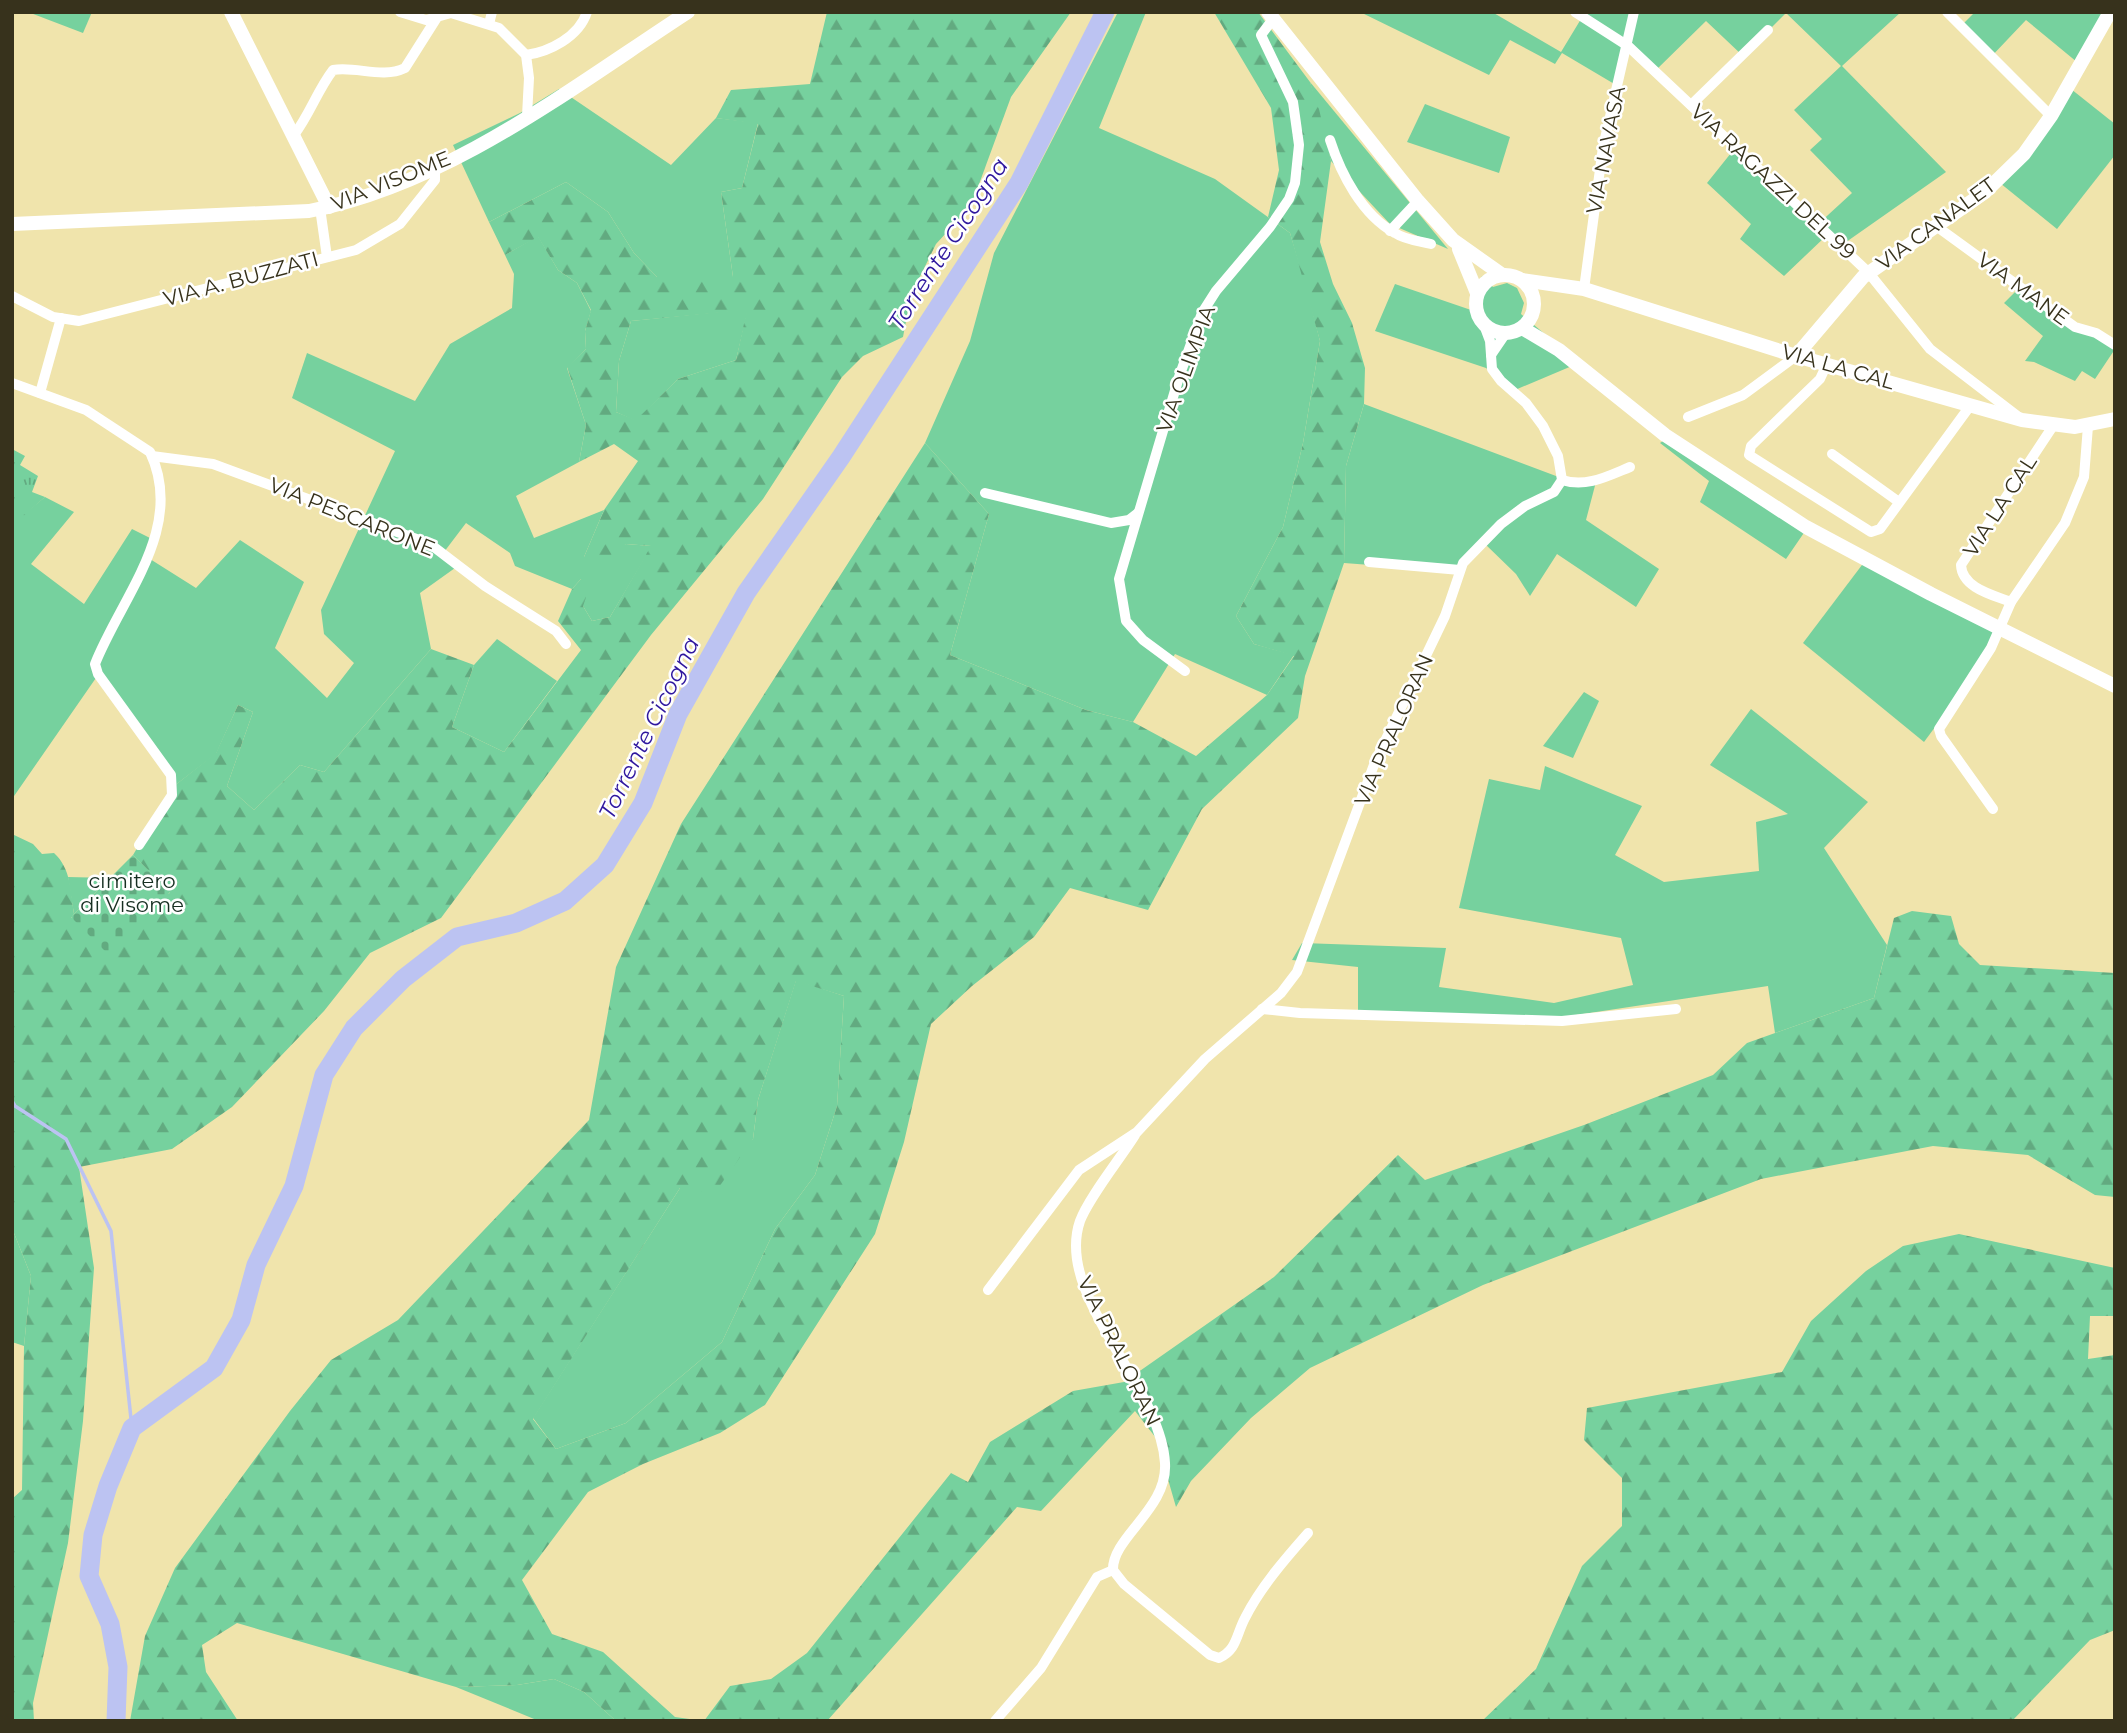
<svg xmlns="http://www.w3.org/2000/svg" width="2127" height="1733" font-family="Montserrat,sans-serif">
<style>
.grass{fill:#76d19e}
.forest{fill:url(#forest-firs);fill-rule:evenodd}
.cemetery{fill:url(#cemetery-stones)}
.park{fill:url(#park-tufts)}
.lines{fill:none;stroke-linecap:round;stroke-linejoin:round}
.stream{stroke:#bcc3f2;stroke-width:3.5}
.river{stroke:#bcc3f2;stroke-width:19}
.street{stroke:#fff;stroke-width:10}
.secondary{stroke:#fff;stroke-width:14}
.labels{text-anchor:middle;stroke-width:5;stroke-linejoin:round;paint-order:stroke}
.street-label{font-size:21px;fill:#37321c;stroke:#fff}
.park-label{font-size:21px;fill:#172f22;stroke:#fff}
.water-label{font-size:23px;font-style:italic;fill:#2f179e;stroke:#fff}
</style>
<defs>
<pattern id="forest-firs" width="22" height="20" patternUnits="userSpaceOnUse" patternTransform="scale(1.75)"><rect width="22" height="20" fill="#76d19e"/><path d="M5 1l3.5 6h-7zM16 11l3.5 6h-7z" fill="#62aa80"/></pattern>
<pattern id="cemetery-stones" width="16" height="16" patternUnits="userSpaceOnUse" patternTransform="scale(1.75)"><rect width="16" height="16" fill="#76d19e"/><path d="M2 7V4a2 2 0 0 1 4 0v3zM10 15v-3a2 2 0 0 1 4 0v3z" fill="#62aa80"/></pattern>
<pattern id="park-tufts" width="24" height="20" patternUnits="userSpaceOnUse" patternTransform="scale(1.75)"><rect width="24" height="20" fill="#76d19e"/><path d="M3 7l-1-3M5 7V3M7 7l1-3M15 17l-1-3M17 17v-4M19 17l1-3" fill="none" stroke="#62aa80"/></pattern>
</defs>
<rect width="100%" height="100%" fill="#f0e4ac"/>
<g class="grass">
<path d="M28,12H92L83,33Z"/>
<path d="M1118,12H1146L1099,128L1215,179L1290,233L1306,286L1320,341L1303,443L1283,527L1236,616L1254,644L1294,655L1267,695L1175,654L1133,722L1086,710L950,655L989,514L925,443L970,341L994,253Z"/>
<path d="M1360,12H1492L1561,52L1581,19L1572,12H1901L1842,66L1946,172L1839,247L1826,236L1784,276L1740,239L1751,224L1707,183L1735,148L1816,226L1852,193L1810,150L1822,139L1794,110L1841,66L1786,13L1743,56L1706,21L1654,72L1626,47L1616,85L1562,53L1555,64L1510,40L1489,75Z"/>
<path d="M1975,12H2115L2083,67L2026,20L1989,59L1959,28Z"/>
<path d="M1310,82L1448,249L1390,224L1331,161Z"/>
<path d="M559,89L671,165L716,118L758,123L742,188L721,192L733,277H657L634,253L608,212L566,182L489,222L453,145L520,113Z"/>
<path d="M2071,89L2115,124V155L2057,229L2000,183Z"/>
<path d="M1425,104L1510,137L1499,173L1407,142Z"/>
<path d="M538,236L558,270L577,283L591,311L585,331L586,349L567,368L586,425L579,462L516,496L534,538L604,510L584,557L626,544L652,546L610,617L592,621L583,606L581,579L572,589L515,566L510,553L466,523L441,556L455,568L420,593L431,649L324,772L300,765L254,810L227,786L253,712L238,705L216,754L174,786L98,675L12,799V524L45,497L74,512L31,564L84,604L132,529L158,542L150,559L196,588L240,540L304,582L275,648L327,698L354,663L324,634L321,610L395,451L292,398L307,353L415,401L450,344L512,308L514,274L505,255Z"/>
<path d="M1482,276L1493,287L1507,283L1517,288L1524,303L1521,314L1579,363L1515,390L1486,368L1375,331L1395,284L1471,310Z"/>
<path d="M2019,288L2115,349L2095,379L2082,371L2075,381L2034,362L2025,361L2043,336L2004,303Z"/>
<path d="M748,309L736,360L678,379L636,421L616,412L619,361L631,321Z"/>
<path d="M1364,404L1564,479L1597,478L1586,520L1659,569L1636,607L1557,554L1530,596L1516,574L1484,543L1468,559L1463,572L1344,563L1346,466Z"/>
<path d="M1666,439L1810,524L1786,559L1700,502L1709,481L1660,443Z"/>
<path d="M1868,557L2002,627L1992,650L1924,742L1803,643Z"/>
<path d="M497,639L557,681L504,752L452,727L474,665Z"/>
<path d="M1584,692L1599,701L1573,758L1543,746Z"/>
<path d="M1751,709L1868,802L1824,848L1887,945L1874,998L1775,1033L1768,986L1563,1017L1358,1011V967L1292,960L1302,943L1446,948L1439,987L1554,1003L1633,985L1621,938L1459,908L1489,779L1540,790L1545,766L1642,806L1615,855L1664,882L1759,871L1756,822L1788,814L1710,765Z"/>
<path d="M68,877L110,878L74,914Z"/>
<path d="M796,980L844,996L837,1106L815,1175L775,1229L722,1342L626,1423L556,1449L533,1418L680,1188L753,1139L758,1100Z"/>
<path d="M12,1228L31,1276L24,1346L12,1342Z"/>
<path d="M554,1679L584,1692L616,1721H539L456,1687L517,1685Z"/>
</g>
<g class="forest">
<path d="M827,12H1071L1011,97L971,206L936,244L911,295L903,337L863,356L842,377L763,499L651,635L441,918L370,953L324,1011L232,1107L172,1149L79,1167L94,1268L83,1421L68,1543L33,1703L34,1721H12V1499L22,1490L24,1346L31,1276L12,1228V834L33,844L42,854L54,853C71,868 71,893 74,914L71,918L170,893L133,855L174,786L216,753L238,705L253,712L227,786L254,810L300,765L324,772L431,649L474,665L452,727L504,752L581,650L558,621L572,589L581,579L590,586L583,606L592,621L610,617L651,546L626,544L599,564L584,557L604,510L638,461L614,444L579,462L586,425L567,367L586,349L585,331L591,310L577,283L558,270L538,237L505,255L489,222L566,182L608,212L634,253L657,277H733L721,192L742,188L758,124L716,118L731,90L810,84ZM747,310L736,360L678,379L636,420L616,412L619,361L631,321Z"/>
<path d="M1214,12H1258L1310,82L1319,109L1331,161L1320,242L1333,284L1352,323L1365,368L1364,404L1346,466L1344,563L1305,676L1298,718L1202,809L1148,910L1070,888L1034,937L972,986L931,1024L904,1142L875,1234L765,1405L720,1433L643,1464L588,1492L522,1580L552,1634L603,1652L675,1717L704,1721L730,1686L771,1679L807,1653L951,1473L968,1482L990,1442L1073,1391L1124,1382L1274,1277L1398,1155L1425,1180L1584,1125L1713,1075L1747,1043L1874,998L1894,918L1912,911L1951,916L1959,944L1980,965L2115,973V1197L2095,1195L2028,1155L1933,1146L1761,1179L1483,1285L1310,1368L1251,1418L1191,1481L1176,1507L1156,1438L1135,1411L1041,1511L1017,1507L827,1721H616L584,1692L554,1679L517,1685L456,1687L237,1623L202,1645L206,1672L238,1721H130L145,1636L175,1568L290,1411L331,1360L398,1320L589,1120L616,967L681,824L925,443L989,514L950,655L1086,710L1133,722L1196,756L1267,695L1294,656L1254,644L1236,616L1283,527L1303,443L1320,341L1290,233L1268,217L1279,170L1271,108ZM796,981L844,996L837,1106L815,1175L775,1229L722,1342L626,1423L556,1449L533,1419L680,1188L714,1194L753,1139L758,1100Z"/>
<path d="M1959,1234L2115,1268V1316H2090L2088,1359L2115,1355V1630L2090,1640L2012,1721H1482L1536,1669L1582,1566L1622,1526V1478L1584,1440L1587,1408L1782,1372L1811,1321L1866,1271L1903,1246Z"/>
</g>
<path class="cemetery" d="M133,855L170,892L108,954L71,917Z"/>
<path class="park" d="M12,449L25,456L20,465L38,476L32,492L45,497L13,525Z"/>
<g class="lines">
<path class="stream" d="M12,1101L15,1106L66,1139L111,1231L132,1428"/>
<path class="river" d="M116,1721L118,1667L110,1624L89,1576L93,1535L108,1486L132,1428L214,1368L241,1320L256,1265L294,1186L324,1075L354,1028L403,979L457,937L516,923L565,901L605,865L643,803L678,714L746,593L841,457L1019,183L1105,12"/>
<g class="street">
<path d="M400,12L426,20L451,13L499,28L526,55L529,78L527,116"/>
<path d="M1575,12L1628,46L1868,272L1930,349L2020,418"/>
<path d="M1947,12L2051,116"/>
<path d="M489,24L492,12"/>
<path d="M526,55C549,52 579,37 587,12"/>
<path d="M1691,105L1768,30"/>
<path d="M294,135C310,114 317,91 333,70C357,66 382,79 405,68L436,19"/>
<path d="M1330,140C1341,174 1362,215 1395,233C1405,240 1419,241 1431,244"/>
<path d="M320,208L327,257"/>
<path d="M1936,226L2075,327L2096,333L2115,345"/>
<path d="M1390,231L1418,201"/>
<path d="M1584,289L1603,147L1634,12"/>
<path d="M12,296L53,317L79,321L356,250L400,224L435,180V167"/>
<path d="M1491,355L1506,333"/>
<path d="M1827,364L1820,379L1751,446L1749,455L1871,532L1880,529L1970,406"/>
<path d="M12,383L86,410L150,452C186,528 122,596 95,664L98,674L171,775L172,795L139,845"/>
<path d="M40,393L61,318"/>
<path d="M1688,417L1743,395L1796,356"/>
<path d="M1832,454L1899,502"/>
<path d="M152,456L213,464L430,544L485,586L556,631L566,644"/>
<path d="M1562,480C1586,488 1608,476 1630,467"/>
<path d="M985,493L1111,523L1129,520L1138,513"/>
<path d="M1369,562L1460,570"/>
<path d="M2011,602C1993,595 1962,588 1961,565L2053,426"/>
<path d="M1185,671L1143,640L1126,621L1119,579L1179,377L1202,313L1216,291L1270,227L1289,199L1295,183L1299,145L1293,102L1261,35L1273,19"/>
<path d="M1993,809L1941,736L1939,729L1991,648L2011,602L2065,523L2084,477L2088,426"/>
<path d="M1262,1009L1300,1013L1562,1021L1676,1009"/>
<path d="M1135,1135C1120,1159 1089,1197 1080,1221C1054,1296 1161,1386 1165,1463C1168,1509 1112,1537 1113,1570L1124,1584L1210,1655L1219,1658C1237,1650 1236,1635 1245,1618C1260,1588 1285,1559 1308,1533"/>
<path d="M988,1290L1079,1170L1137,1132L1205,1059L1281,993L1297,972L1375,762L1445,616L1463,563L1501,524L1525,506L1554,492L1562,480L1558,456L1543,426L1526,403L1501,381L1492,369L1490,341L1484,325"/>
<path d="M995,1721L1041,1668L1097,1577L1113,1570"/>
</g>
<g class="secondary">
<path d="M231,12L329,207"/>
<path d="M1268,12L1418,201L1453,240L1501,274"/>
<path d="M12,224L309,211C449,184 571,88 688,12"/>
<path d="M1459,249L1477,293"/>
<circle cx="1505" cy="304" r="29"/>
<path d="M1522,280L1584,289L1796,356L2022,420L2075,427L2115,419"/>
<path d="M1522,328L1559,350L1665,435L1806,527L1931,594L2115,686"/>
<path d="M1796,356L1863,277L1985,192L2024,154L2051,116L2110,12"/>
</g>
</g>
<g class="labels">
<g class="street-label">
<text transform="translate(1606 150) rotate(-79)" y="7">VIA NAVASA</text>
<text transform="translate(391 181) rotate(-22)" y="7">VIA VISOME</text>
<text transform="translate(1773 182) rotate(43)" y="7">VIA RAGAZZI DEL 99</text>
<text transform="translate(1936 224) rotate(-36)" y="7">VIA CANALET</text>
<text transform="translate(241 279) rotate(-15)" y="7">VIA A. BUZZATI</text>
<text transform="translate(2023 289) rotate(36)" y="7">VIA MANE</text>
<text transform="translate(1838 367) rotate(16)" y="7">VIA LA CAL</text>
<text transform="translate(1186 369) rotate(-70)" y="7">VIA OLIMPIA</text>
<text transform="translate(2000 506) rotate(-57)" y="7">VIA LA CAL</text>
<text transform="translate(352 517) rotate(22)" y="7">VIA PESCARONE</text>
<text transform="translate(1394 730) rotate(-66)" y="7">VIA PRALORAN</text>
<text transform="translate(1119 1351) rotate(64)" y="7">VIA PRALORAN</text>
</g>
<g class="park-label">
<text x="132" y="888">cimitero<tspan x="132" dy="24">di Visome</tspan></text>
</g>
<g class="water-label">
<text transform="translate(948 244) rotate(-57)" y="8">Torrente Cicogna</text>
<text transform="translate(649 728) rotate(-64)" y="8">Torrente Cicogna</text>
</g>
</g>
<rect width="2127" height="1733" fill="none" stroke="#37321c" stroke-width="28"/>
</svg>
